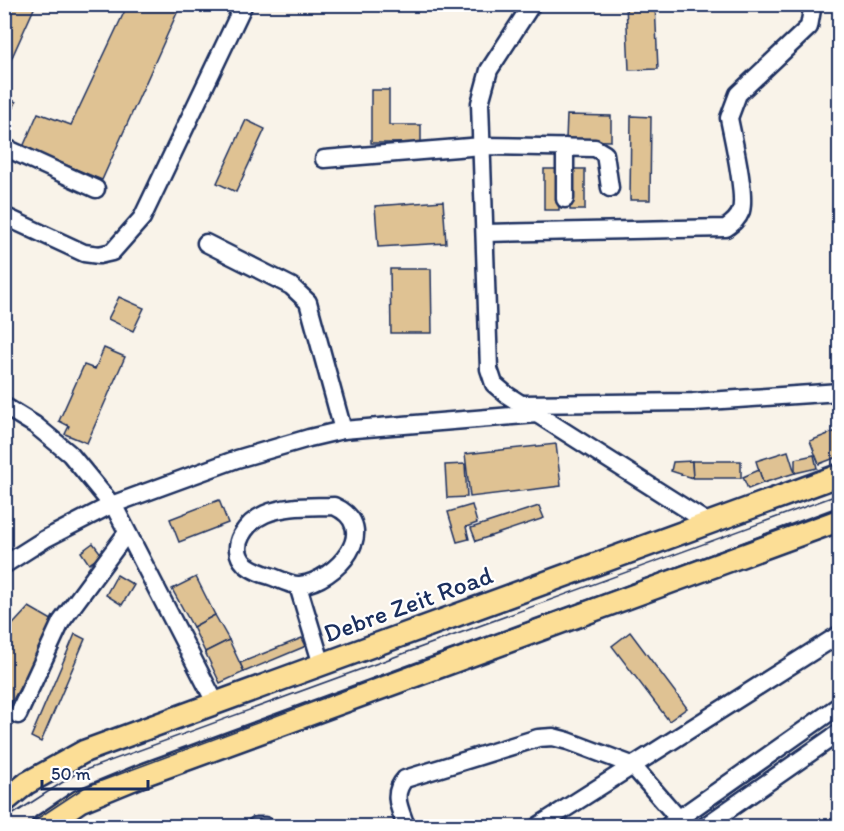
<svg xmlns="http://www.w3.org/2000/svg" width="844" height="831" font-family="Itim,sans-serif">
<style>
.building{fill:#dfc293;stroke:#1b2f5e;stroke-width:1.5}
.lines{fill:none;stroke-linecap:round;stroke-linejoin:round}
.minor-casing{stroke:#1b2f5e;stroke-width:21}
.major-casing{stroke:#1b2f5e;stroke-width:26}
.minor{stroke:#fff;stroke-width:16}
.major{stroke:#fcde96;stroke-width:21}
.tram{stroke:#1b2f5e;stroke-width:1.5}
.labels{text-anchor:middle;stroke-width:4.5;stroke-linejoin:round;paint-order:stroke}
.street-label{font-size:26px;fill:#1b2f5e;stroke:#fff}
</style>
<rect width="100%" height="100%" fill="#f9f3e9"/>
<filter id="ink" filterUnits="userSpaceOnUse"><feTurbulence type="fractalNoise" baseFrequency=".0167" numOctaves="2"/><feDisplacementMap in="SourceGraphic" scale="12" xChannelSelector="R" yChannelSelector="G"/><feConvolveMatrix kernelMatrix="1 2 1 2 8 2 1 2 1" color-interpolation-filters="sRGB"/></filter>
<g filter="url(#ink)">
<g class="building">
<path d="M4,4H36L4,75Z"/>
<path d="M128,4H181L102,180L23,147L38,113L71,125Z"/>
<path d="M626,4H655L658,69L629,70Z"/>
<path d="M371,90H389V125H421V143H371Z"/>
<path d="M4,95L16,102L4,130Z"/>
<path d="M567,115L611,116V141L566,140Z"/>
<path d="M631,116L651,117L650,200H630Z"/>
<path d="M246,120L265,129L236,192L217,183Z"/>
<rect x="544" y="169" width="15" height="41"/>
<rect x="570" y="169" width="15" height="41"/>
<path d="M443,201L446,243L378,247L375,206Z"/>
<path d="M390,269H431L432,333H391Z"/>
<path d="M119,297L144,308L133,331L108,319Z"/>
<path d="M104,348L125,357L87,443L65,434L69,426L59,421L84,365L95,369Z"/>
<path d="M836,431L840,435V456L819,464L810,441Z"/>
<path d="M556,444L561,486L470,497L465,454Z"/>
<path d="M788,451L795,473L763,483L756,461Z"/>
<path d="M814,455L817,468L795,473V459Z"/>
<path d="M692,461L693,478L671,471L673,462Z"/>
<path d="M692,461H741V478H693Z"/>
<path d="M465,464L467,497L447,498L445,465Z"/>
<path d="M759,470L763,483L748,489L743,477Z"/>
<path d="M219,500L228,523L179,542L170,519Z"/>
<path d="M472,505L477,523L466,527L469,539L457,542L448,512Z"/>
<path d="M539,506L544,518L476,541L471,528Z"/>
<path d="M93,543L102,555L89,564L81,552Z"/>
<path d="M117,575L134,585L122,605L106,595Z"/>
<path d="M196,577L215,615L193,627L172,589Z"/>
<path d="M29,607L57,623L4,715V634Z"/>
<path d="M215,615L229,640L205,652L193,627Z"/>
<path d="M630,632L687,708L669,721L612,646Z"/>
<path d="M75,634L85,639L41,742L31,737Z"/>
<path d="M302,638L306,646L244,672L240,663Z"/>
<path d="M229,640L244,672L220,683L205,652Z"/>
</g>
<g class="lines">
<defs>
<g id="minor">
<path d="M532,4L489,70L480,103L489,369L494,384L507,395L707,522"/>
<path d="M4,147L96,189"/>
<path d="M324,159L482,146L595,148L605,154L610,188"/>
<path d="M565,199V147"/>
<path d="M4,216L84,253L99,255L112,252L142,218L244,4"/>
<path d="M485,233L726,228C733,223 738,219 741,211C746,193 733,139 729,118L738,94L809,27L813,4"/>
<path d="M206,243L291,286L308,302L343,430"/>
<path d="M521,404L693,402L840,392"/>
<path d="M4,406L35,425L70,454L116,510L216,704"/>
<path d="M334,506C383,528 336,581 300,585C292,586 281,580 273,577C263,574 253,571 245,564C227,546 247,522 265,514C286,505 312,507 334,506Z"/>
<path d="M4,565L45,539L111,505L237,459L309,438L343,430L537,414"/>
<path d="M298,586L322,665"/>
<path d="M18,715L61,622L126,534"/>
<path d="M256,826H265"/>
<path d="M406,826C400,809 391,794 405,779L538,738L553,737L568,741L632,765L685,826"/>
<path d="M538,826L840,634"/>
<path d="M668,826L840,705"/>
<path d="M705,826L840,732"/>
</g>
<g id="major">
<path d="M4,802L27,783L85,751L840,475"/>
<path d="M43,826L80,801L141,776L840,520"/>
</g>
</defs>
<use href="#minor" class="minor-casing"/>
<use href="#major" class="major-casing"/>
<use href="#minor" class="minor"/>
<use href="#major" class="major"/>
<g class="tram">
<path d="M4,823L12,815L77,773L840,494"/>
<path d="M26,826L85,787L840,506"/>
</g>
</g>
</g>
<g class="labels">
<g class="street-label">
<text transform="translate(408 604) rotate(-20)" y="9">Debre Zeit Road</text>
</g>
</g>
<rect width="844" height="831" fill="none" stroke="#fff" stroke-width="24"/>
<rect x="12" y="12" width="820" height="807" fill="none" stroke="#1b2f5e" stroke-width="2" filter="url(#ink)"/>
<path d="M42 780v9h106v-9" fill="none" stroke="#1b2f5e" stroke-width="3"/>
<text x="51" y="780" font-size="18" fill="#1b2f5e" stroke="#ffffff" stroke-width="4.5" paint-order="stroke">50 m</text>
</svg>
